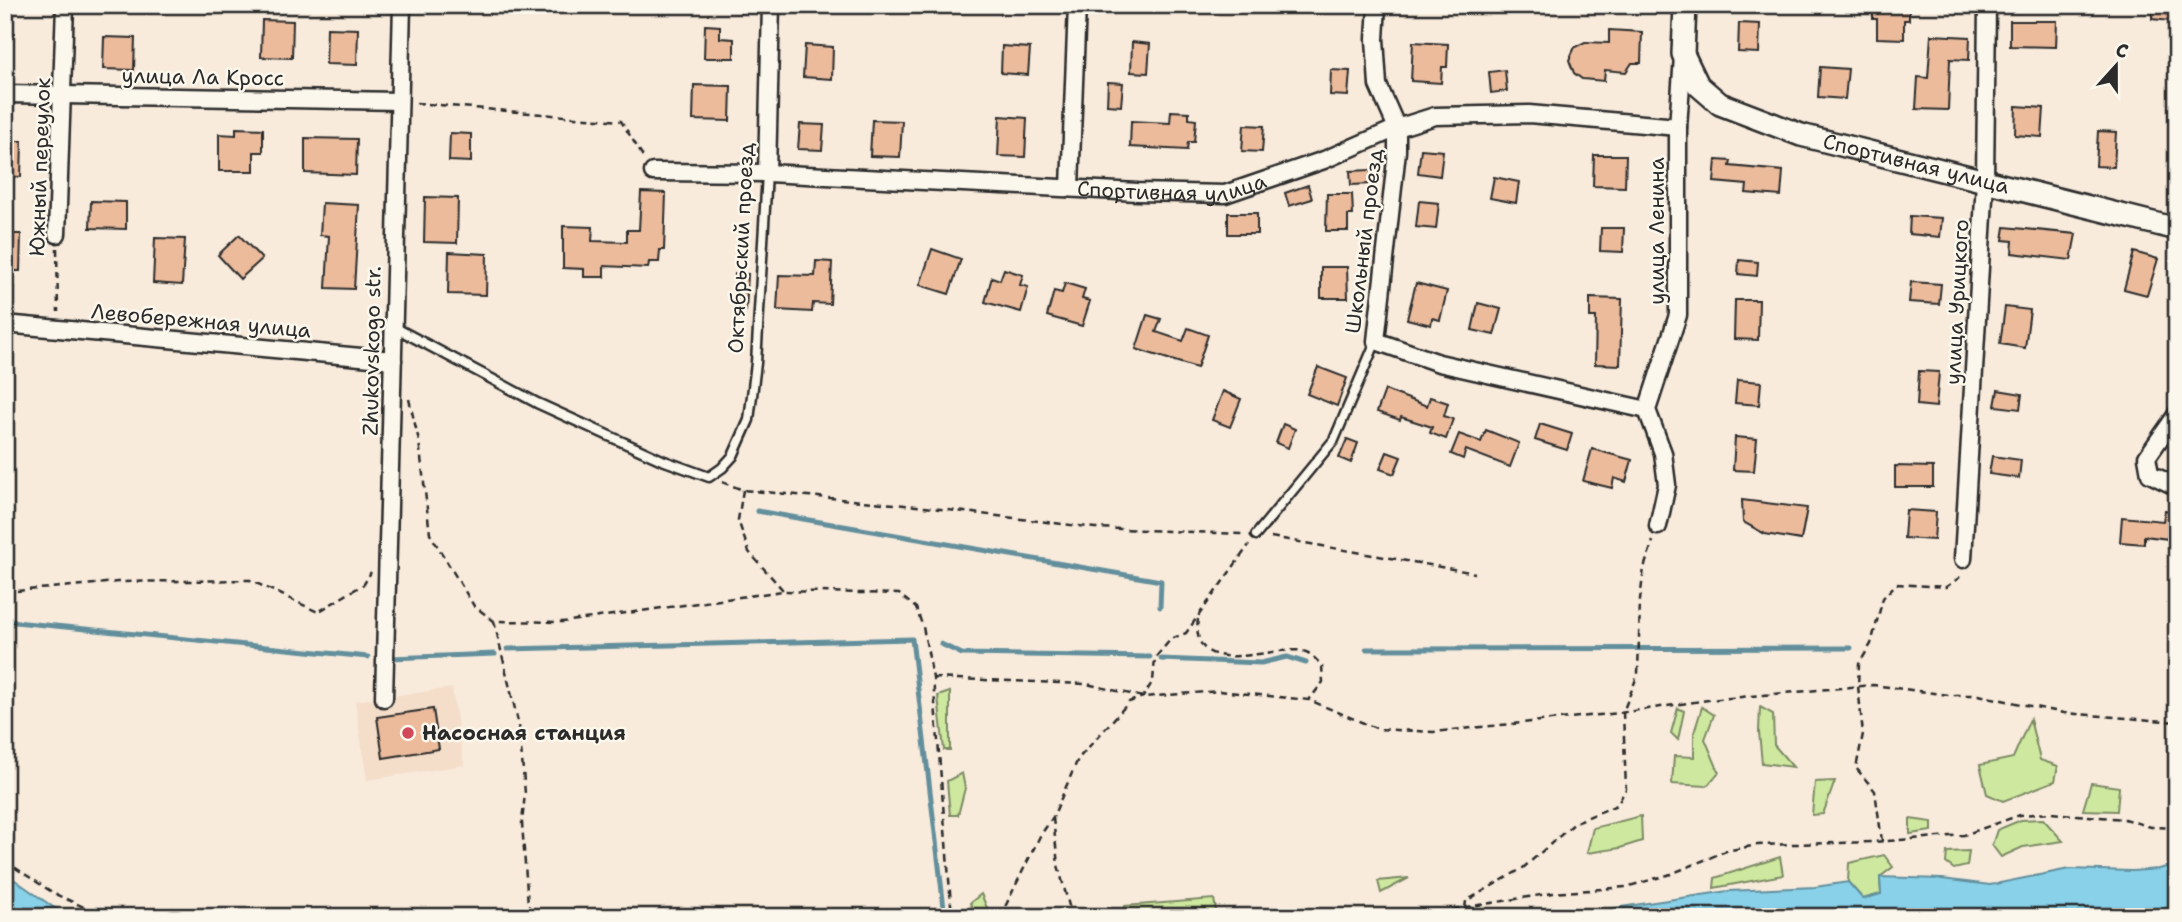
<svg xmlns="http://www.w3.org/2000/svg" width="2182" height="922" font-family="'Shantell Sans',sans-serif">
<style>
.built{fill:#f4ddc9}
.green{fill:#cee99f;stroke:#7c8a65;stroke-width:2}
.water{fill:#88d1e8;stroke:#638f9c;stroke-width:2}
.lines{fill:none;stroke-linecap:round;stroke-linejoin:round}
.stream{stroke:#638f9c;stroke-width:5}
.building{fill:#ebbb9c;stroke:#2b2b2b;stroke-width:2}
.service-casing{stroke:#2b2b2b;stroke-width:13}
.minor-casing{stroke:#2b2b2b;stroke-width:21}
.tertiary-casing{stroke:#2b2b2b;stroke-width:26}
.path{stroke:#2b2b2b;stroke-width:2.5;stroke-dasharray:7 5;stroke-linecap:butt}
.service{stroke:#fbf7ec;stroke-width:8}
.minor{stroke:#fbf7ec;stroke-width:16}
.tertiary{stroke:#fbf7ec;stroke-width:21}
.poi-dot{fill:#d1495b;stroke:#fbf7ec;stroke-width:2.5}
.labels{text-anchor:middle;stroke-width:5;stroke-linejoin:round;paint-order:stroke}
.street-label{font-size:21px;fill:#2b2b2b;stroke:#fbf7ec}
.poi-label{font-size:21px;font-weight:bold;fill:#2b2b2b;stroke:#fbf7ec;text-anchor:start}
</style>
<rect width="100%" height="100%" fill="#f8ebdc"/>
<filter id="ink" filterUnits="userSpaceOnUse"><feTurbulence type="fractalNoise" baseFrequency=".0143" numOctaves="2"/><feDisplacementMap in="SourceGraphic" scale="14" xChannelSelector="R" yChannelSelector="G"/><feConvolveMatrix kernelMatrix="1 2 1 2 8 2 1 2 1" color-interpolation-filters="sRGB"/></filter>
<g filter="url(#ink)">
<path class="built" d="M452,688L464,765L367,780L355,701Z"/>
<g class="green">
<path d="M950,692V750H944L938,696Z"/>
<path d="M1702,707L1714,715L1705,739L1719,772L1707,786L1672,784L1674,756L1694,757V733Z"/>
<path d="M1760,707L1773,714L1774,745L1793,767L1762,763L1759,732Z"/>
<path d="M1678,708L1684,711L1678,740L1671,733Z"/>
<path d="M2030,719L2040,760L2058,766L2055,781L2003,801L1987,794L1980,765L2013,758Z"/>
<path d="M962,773L965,788L958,815H950L947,781Z"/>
<path d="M1835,781L1823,814L1812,815L1815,782Z"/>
<path d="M2091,783L2119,787L2117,811L2083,810Z"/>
<path d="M1641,816L1642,841L1620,848L1587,853L1593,828Z"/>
<path d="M1910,819L1932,822V831L1910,834Z"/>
<path d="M2043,819L2063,841L2023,847L2001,857L1992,845L1997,830L2021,820Z"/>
<path d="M1969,851L1967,866L1954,869L1946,863L1947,852Z"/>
<path d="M1884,855L1893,867L1880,877L1881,894L1863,899L1848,882L1849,863Z"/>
<path d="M1780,857L1783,875L1714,888L1715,878Z"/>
<path d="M1409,878L1381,893L1378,881Z"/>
<path d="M981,894L991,917H978L970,903Z"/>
<path d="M1214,899L1217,917H1124L1125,906Z"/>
</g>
<g class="water">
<path d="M2177,864V917H1554L1728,891L1815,887L1848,882L1863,899L1881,894L1880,877L1942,879L1990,885L2069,869L2132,871L2159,869Z"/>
<path d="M5,873L53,907L72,917H5Z"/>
</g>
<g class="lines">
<g class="stream">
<path d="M757,511L1161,581L1160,607"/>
<path d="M5,621L368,657"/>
<path d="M941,644L962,654L1150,657"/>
<path d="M507,649L912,639L945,917"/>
<path d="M1366,649L1851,648"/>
<path d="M390,658L495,654"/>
<path d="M1161,659L1261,663L1287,657L1306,663"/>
</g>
</g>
<g class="building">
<path d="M1873,5H1909V20H1904V39L1877,38V19H1873Z"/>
<path d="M2152,5H2171L2170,21L2152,19Z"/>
<path d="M262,20L293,21L292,58L261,57Z"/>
<path d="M2010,21H2057L2056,47L2010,46Z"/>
<path d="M1739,23L1760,24L1759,53L1738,52Z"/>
<path d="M705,25L720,26V38L734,39V58H704Z"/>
<path d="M327,28L358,29L357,65L326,64Z"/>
<path d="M1609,30L1642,32L1641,63H1632L1626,72L1605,70L1604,81L1582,79L1574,73L1569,60L1575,47L1585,42L1609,43Z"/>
<path d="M1931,35L1970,37L1969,60L1950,59L1948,110L1916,109L1918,77L1928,78Z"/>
<path d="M104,37L135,38L134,70L103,69Z"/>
<path d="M1132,42L1150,44L1148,73L1131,72Z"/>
<path d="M1413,42L1448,44L1447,67H1442L1441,83L1411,81Z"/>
<path d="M805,45L833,47L832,79L803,77Z"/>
<path d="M1002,46L1030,48L1028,75L1001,73Z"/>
<path d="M1820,67L1848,69L1845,99L1818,97Z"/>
<path d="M1331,70L1350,71L1348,96L1330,95Z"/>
<path d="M1505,70L1507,91L1491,93L1489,72Z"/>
<path d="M1108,82L1123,83L1121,106L1107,105Z"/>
<path d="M694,85L731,86L730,121L693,120Z"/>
<path d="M2016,106L2044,108L2042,137L2015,135Z"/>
<path d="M1171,111L1189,112V119L1196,120L1194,142H1188L1187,150L1130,147L1131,121L1170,123Z"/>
<path d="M1000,116L1027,118L1025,157L998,156Z"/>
<path d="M872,120L902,121L900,157L870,156Z"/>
<path d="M800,124L824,125L822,150L798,149Z"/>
<path d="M1244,125L1264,126L1262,152L1242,151Z"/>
<path d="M236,128L263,129V152H254V171H219V134L236,135Z"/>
<path d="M2098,131L2116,132L2114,167L2096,166Z"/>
<path d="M450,133L471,134V162L449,161Z"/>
<path d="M305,138L357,139L356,175L305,173Z"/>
<path d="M5,141H22L21,177L5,176Z"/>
<path d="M1421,149L1443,151L1440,176L1418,173Z"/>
<path d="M1594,155H1626L1625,187L1593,186Z"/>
<path d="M1716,160L1731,161L1730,166L1783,171L1781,196L1746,193L1747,185L1714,182Z"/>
<path d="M1371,170V184L1351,185L1350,171Z"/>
<path d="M1494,177L1519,182L1516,203L1490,198Z"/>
<path d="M1308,185L1312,199L1289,206L1285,193Z"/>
<path d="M641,192L666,193L664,250H660L659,262H649L648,268L604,266V277H584V269L563,268V226L593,227L592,241L627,242V230H639Z"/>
<path d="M1327,194H1352L1353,215H1348V231H1326Z"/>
<path d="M425,197L458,198L457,243L424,242Z"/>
<path d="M91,201L126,202V229L90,228Z"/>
<path d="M1419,201L1439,203L1436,229L1416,227Z"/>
<path d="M322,203L359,205L354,289L326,288L329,236L320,235Z"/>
<rect x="1228" y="213" width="29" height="21"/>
<path d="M1910,216L1942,218L1940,237L1909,234Z"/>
<path d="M2005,227L2076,234L2071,260L2012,253L2013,241L2003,240Z"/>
<path d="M1601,228H1624L1623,252L1600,251Z"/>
<path d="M5,234H21L20,271H5Z"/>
<path d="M239,235L262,259L240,279L218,255Z"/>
<path d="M155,238L185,239L182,285L153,283Z"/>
<path d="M932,249L961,259L949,294L920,285Z"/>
<path d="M449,252L487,254L486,295L448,294Z"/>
<path d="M2134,252L2158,259L2147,295L2124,289Z"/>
<path d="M1739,260L1758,262L1757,276L1738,274Z"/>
<path d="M816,261L832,262L830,304L813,303L812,312L777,310L779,275L815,276Z"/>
<path d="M1321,267H1347L1348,298H1321Z"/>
<path d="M1004,269L1023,275L1020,285L1028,287L1021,312L985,302L992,277L1000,280Z"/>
<path d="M735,274H748L746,311L734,310Z"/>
<path d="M1911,282L1941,284L1939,304L1909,302Z"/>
<path d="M1065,283L1085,289L1082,299L1090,301L1082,326L1047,316L1054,291L1062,293Z"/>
<path d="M1416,283L1447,291L1440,320L1432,318L1431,325L1407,319Z"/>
<path d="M1590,298L1622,299L1620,365L1595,364L1596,317H1590Z"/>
<path d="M1735,300H1759L1758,340L1734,339Z"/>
<path d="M1478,303L1501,309L1494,335L1472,330Z"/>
<path d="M2005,307L2030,310L2025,348L2000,344Z"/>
<path d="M1147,315L1161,319L1156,332L1183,341L1188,328L1208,335L1197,368L1136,349Z"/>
<path d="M1318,367L1347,378L1337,406L1307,394Z"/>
<path d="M1919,371L1939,372L1936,407L1917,405Z"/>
<path d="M1737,380L1761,382L1759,405L1735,403Z"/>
<path d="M1385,390L1427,406L1430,397L1448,403L1444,416L1453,419L1446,439L1430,433L1432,427L1401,417L1400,420L1377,412Z"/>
<path d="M1998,390L2022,394L2020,409L1995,406Z"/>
<path d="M1223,391L1241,399L1230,427L1212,420Z"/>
<path d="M1283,424L1295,429L1288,448L1276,443Z"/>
<path d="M1540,424L1572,434L1567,450L1535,440Z"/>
<path d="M1486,430L1519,443L1510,467L1466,450L1463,459L1451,454L1459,434L1481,442Z"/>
<path d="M1735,437L1757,439L1754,471L1733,470Z"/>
<path d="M1347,439L1358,443L1351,463L1339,458Z"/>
<path d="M1592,449L1632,460L1626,482L1614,478L1612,488L1583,481Z"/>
<path d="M1387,452L1401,457L1394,474L1380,469Z"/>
<path d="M1992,456L2021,460L2019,478L1989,474Z"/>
<path d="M1895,466L1933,467V487H1895Z"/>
<path d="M1742,500L1807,508L1801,540L1765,534L1743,522Z"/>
<path d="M1906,510L1936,512L1934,540L1904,538Z"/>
<path d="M2165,510L2177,512V540L2144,536V544L2120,542L2122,517L2163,521Z"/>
<path d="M433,709L439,749L383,758L377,717Z"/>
</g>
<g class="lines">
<defs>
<g id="service">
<path d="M394,327L537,403L662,460L709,477L722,468L733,456L749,420L756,363L767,173"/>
<path d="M1256,535L1334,440L1376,341"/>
</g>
<g id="minor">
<path d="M1377,5L1375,39L1378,85L1397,128V151L1376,341L1439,363L1647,410"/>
<path d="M5,94L399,101"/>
<path id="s1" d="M653,172L767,173L1138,192L1225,194L1324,160L1397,128L1435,116L1529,114L1678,127"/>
<path d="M767,173L771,5"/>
<path d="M1070,187L1077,5"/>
<path d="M57,234L65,5"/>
<path d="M5,324L393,360"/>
<path d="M2177,414L2147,457L2150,474L2177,487"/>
<path d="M1658,526L1667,485L1663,453L1647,410L1678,315V127L1683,56"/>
<path d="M1963,559L1985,181L1987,5"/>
<path d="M384,698L402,5"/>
</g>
<g id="tertiary">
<path id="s2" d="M1685,5L1683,54L1698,85L1720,104L1801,135L2177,229"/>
</g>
</defs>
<use href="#service" class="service-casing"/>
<use href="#minor" class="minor-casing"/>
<use href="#tertiary" class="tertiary-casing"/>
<g class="path">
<path d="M416,103L621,121L644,158"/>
<path d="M57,248L58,312"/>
<path d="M409,399L419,441L430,534L474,606L494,621L563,622L783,591L899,594L916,608L923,627L933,678L952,917"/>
<path d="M722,482L743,490L916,506L1095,528L1243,534"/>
<path d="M743,490L738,520L749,552L783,590"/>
<path d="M1271,537L1475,573"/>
<path d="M5,592L117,582L250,580L318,612L364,584L371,572"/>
<path d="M1198,619C1189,685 1279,641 1306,652C1312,654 1318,662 1322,666L1323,682L1309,700"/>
<path d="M494,621L519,726L525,793L522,823L528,905L533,917"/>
<path d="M933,678L1087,684L1143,697L1219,691L1309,700L1378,729L1433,732L1619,713L1708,700L1873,685L1949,695H1978L2064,713L2177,722"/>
<path d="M1053,818L1058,865L1072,917"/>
<path d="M1882,841L1875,791L1856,768L1863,734L1858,686L1859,664L1871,644L1883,598L1896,584L1946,587L1959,578L1960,573"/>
<path d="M5,861L55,894L106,917"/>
<path d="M1465,908L1466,901L1523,868L1576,822L1617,805L1626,789L1623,712L1638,674L1640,600L1644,568L1653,541"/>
<path d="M1000,917L1040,836L1053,817L1078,759L1129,702L1143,697L1153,681L1155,658L1171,639L1186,633L1249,545"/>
<path d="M1405,917L1553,893L1626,887L1671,874L1726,851L1757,845L1874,842L1964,835L2020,815L2051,813L2124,819L2151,827L2177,828"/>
</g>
<use href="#service" class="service"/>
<use href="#minor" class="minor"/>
<use href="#tertiary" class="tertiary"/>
</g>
</g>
<circle class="poi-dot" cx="408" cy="733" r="7"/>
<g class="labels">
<g class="street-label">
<text transform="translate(203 77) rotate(1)" y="7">улица Ла Кросс</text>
<text dy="7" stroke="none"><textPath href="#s2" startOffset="318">Спортивная улица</textPath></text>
<text transform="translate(40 167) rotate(-88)" y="7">Южный переулок</text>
<text dy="7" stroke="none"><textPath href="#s1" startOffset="520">Спортивная улица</textPath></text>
<text transform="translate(1657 231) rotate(-90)" y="7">улица Ленина</text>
<text transform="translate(1364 241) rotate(-83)" y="7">Школьный проезд</text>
<text transform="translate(741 248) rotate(-87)" y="7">Октябрьский проезд</text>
<text transform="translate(1957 302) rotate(-87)" y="7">улица Урицкого</text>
<text transform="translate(201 321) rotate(5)" y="7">Левобережная улица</text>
<text transform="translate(372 351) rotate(-89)" y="7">Zhukovskogo str.</text>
</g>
<g class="poi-label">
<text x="422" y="740">Насосная станция</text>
</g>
</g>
<rect width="2182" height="922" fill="none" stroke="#fbf7ec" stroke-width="28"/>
<rect x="14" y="14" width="2154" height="894" fill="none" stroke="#2b2b2b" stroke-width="2.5" filter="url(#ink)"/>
<g transform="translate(2116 66) rotate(21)" stroke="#fbf7ec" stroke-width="5" paint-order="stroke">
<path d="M0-5L12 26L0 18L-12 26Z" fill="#2b2b2b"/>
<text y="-10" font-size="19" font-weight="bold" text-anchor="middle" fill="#2b2b2b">С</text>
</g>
</svg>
